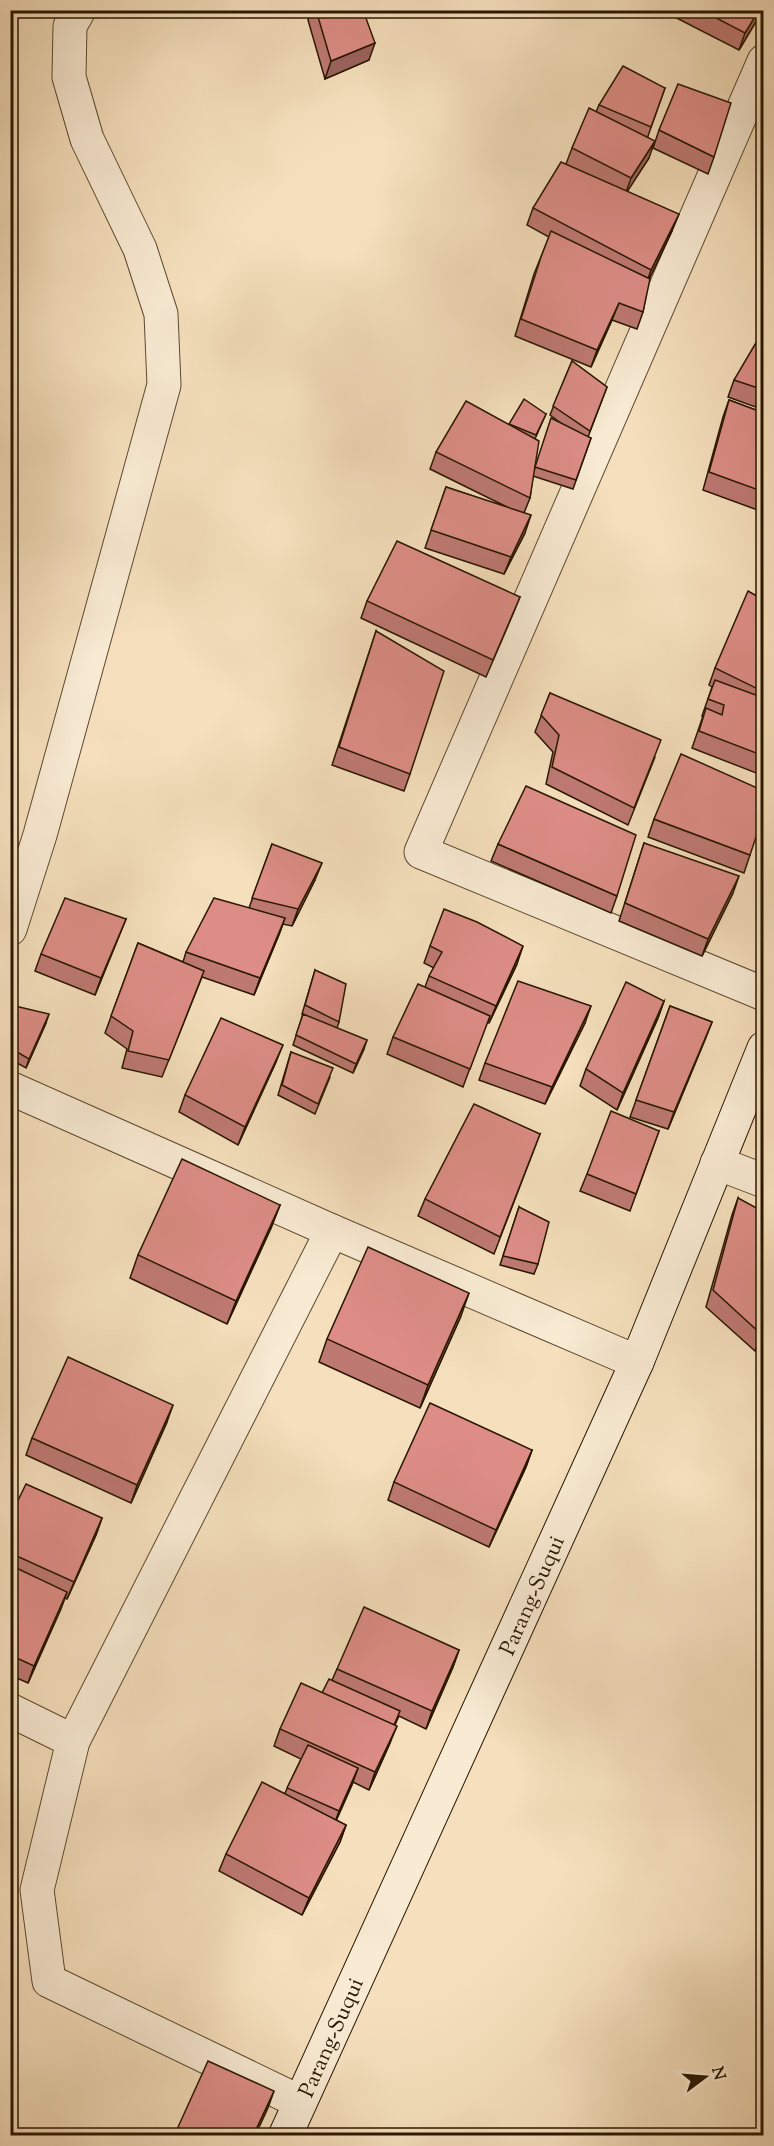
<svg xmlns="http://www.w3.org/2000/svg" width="774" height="2146" font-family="'Sorts Mill Goudy',serif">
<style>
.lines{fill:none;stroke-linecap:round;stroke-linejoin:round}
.street-casing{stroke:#5c492f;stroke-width:35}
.secondary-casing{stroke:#291700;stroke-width:35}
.street{stroke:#f8ead3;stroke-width:33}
.secondary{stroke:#f8ead3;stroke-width:33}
.wall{fill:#be7973;stroke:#291700;stroke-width:1.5}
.shaded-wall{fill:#9b635e;stroke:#291700;stroke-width:1.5}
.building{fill:#dd8d86;stroke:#291700;stroke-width:1.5}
.labels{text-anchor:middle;stroke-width:5;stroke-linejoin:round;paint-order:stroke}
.street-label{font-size:22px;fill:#291700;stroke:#f8ead3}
</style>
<rect width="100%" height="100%" fill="#f5dfbc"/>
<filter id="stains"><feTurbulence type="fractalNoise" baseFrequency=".00333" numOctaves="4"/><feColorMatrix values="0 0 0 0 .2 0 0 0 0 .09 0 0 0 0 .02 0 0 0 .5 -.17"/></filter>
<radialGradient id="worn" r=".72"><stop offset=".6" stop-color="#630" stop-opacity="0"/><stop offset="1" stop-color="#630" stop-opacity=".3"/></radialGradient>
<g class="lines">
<defs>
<g id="street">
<path d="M764,61L421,852L764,994"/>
<path d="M10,929L40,835L164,385L161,314L140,249L87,139L69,77L70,26L79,10"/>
<path d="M10,1088L332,1231L637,1362"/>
<path d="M717,1163L764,1181"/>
<path d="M10,1710L73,1741"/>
<path d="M300,2102L49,1981L37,1890L73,1741L332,1231"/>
</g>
<path id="secondary" d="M285,2136L637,1362L764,1048"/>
</defs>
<use href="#street" class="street-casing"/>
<use href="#secondary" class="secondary-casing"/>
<use href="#street" class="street"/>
<use href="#secondary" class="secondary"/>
</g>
<g class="wall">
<path d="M311,10H363L369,60L325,79L308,20Z"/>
<path d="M661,10H763L739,50Z"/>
<path d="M665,88L648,136L649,158L627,191L672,231L649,279L643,312L637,329L612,320L591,367L515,336L534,274L549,237L527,225L533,208L566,164L572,148L596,112L599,105Z"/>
<path d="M659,130L714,157L708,174L653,148Z"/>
<path d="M764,302V321L757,319Z"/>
<path d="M764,343V410L728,397L734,380Z"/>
<path d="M572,361L607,387L588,437L591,438L573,489L533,476L530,498L524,513L525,533L504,574L425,548L446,487L509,508L430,469L436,452L509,425L546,414L535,439V468L562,424L550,415Z"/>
<path d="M729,400L764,413L763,512L703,490L723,417Z"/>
<path d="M520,597L513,614L486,677L361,618L367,601Z"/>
<path d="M764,600V776L692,748L703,716H702L712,687L709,685L715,668Z"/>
<path d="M376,631L410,774L404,791L332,765Z"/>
<path d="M550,693L655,757L628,825L546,784L553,752L535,732Z"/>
<path d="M654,819L750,855L744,873L648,837Z"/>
<path d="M644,843L733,893L702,956L619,921Z"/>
<path d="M272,844L315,880L292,926L283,924L254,995L202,977L162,1077L122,1068L127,1049L105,1033L138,943L183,962L186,952L249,908Z"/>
<path d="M498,844L617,896L611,913L491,861Z"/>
<path d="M126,919L95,995L35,971L41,954Z"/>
<path d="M430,946L517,964L489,1023L487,1022L463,1087L387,1054L393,1037L425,987L429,976L434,968L424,963Z"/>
<path d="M315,970L339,1022L337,1028L364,1049L353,1073L293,1045L303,1014H302Z"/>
<path d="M664,1001L658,1018L617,1110L580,1086L586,1069Z"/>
<path d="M670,1006L712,1022L668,1129L630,1117Z"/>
<path d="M10,1014L46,1023L26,1068L10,1059Z"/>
<path d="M585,1023L545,1104L479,1080L485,1063Z"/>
<path d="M291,1052L330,1077L315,1114L278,1095Z"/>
<path d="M276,1062L238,1145L179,1112L185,1095Z"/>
<path d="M659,1131L630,1211L580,1191L587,1174Z"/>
<path d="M540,1134L494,1254L418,1216L425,1199Z"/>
<path d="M738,1198L764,1329L755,1351L706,1307L732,1215Z"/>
<path d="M280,1205L271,1228L227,1324L130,1278L138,1255Z"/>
<path d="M519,1207L538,1264L534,1274L500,1265Z"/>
<path d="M461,1316L420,1408L319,1362L327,1339Z"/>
<path d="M167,1422L131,1503L26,1455L32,1438Z"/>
<path d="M532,1450L526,1467L489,1547L388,1500L394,1482Z"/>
<path d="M10,1517L102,1518L96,1535L67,1599L65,1598L28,1683L10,1675Z"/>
<path d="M459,1650L453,1667L426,1729L399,1716L395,1725L390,1743L369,1790L353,1782L336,1820L346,1825L340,1842L302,1915L219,1871L226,1854L285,1793L301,1759L274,1746L280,1729L322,1693L332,1680L337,1669Z"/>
</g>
<g class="shaded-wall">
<path d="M759,10H763L739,50L745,33Z"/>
<path d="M375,43L369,60L325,79L331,61Z"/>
<path d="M655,141L649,158L625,195L631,178Z"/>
<path d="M679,214L672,231L645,288L651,270Z"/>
<path d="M619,303L612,320L591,367L597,350Z"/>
<path d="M531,515L525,533L504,574L511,557Z"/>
<path d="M322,863L315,880L292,926L298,909Z"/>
<path d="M739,876L733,893L702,956L708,939Z"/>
<path d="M285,918L279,935L254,995L260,978Z"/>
<path d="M126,919L119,936L95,995L101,978Z"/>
<path d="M523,946L517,964L489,1023L496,1006Z"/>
<path d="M664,1001L658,1018L617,1110L623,1093Z"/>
<path d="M591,1006L585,1023L545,1104L552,1087Z"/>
<path d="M49,1014L46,1023L26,1068L29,1059Z"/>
<path d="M712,1022L705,1040L668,1129L674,1112Z"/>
<path d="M367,1040L364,1049L353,1073L356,1064Z"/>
<path d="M283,1045L276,1062L238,1145L245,1127Z"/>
<path d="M280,1205L271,1228L227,1324L236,1301Z"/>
<path d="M469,1293L461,1316L420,1408L428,1385Z"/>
<path d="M173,1405L167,1422L131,1503L137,1485Z"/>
<path d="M532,1450L526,1467L489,1547L496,1530Z"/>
<path d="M102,1518L96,1535L67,1599L74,1582Z"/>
<path d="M67,1592L61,1609L28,1683L34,1666Z"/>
<path d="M459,1650L453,1667L426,1729L432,1711Z"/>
<path d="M397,1726L390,1743L369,1790L375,1772Z"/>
<path d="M358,1768L352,1785L333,1828L339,1811Z"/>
<path d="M346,1825L340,1842L302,1915L309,1898Z"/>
<path d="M274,2091L268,2108L255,2136H253Z"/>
</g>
<g class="building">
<path d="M316,10H363L375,43L331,61Z"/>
<path d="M701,10H759L745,33Z"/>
<path d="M623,66L665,88L651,127L599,105Z"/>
<path d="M678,84L731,103L714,157L659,130Z"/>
<path d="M589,108L655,141L631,178L572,148Z"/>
<path d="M561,162L679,214L651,270L533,208Z"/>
<path d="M551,231L650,279L643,312L619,303L597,350L521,319L541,257Z"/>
<path d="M757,341L764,343V390L734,380Z"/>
<path d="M572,361L607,387L590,431L553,406Z"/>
<path d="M524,399L546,414L536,435L509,424Z"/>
<path d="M729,400L764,413V492L709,472Z"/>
<path d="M466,401L539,441L530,498L436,452Z"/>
<path d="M551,418L591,438L576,480L535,467Z"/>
<path d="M446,487L531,515L511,557L431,530Z"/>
<path d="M397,541L520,597L493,660L367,601Z"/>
<path d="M748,591L764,600V692L715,668Z"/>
<path d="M376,631L444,671L410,774L339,747Z"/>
<path d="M715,680L764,698V756L699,731L706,708L722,715L724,705L708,699Z"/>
<path d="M550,693L661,740L634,808L552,767L559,735L541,715Z"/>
<path d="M681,754L764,791V813L750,855L654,819Z"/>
<path d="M526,786L636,835L617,896L498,844Z"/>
<path d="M644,843L739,876L708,939L625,903Z"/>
<path d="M272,844L322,863L298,909L252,898Z"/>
<path d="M65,898L126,919L101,978L41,954Z"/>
<path d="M214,898L285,918L260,978L186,952Z"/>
<path d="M444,909L477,922L523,946L496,1006L429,976L442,952L430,946Z"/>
<path d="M138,943L204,971L169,1060L128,1051L133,1031L111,1016Z"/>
<path d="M315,970L346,984L339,1022L305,1005Z"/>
<path d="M518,981L591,1006L552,1087L485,1063Z"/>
<path d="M626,982L664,1001L623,1093L586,1069Z"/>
<path d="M418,984L490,1016L470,1069L393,1037Z"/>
<path d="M15,1006L49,1014L29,1059L10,1048V1014Z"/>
<path d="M670,1006L712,1022L674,1112L636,1100Z"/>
<path d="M303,1014L367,1040L356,1064L296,1035Z"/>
<path d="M221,1018L283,1045L245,1127L185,1095Z"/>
<path d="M291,1052L333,1068L318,1104L282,1085Z"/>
<path d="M474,1104L540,1134L500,1237L425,1199Z"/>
<path d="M611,1111L659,1131L636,1194L587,1174Z"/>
<path d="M182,1159L280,1205L236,1301L138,1255Z"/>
<path d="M738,1198L764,1212V1328L761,1334L713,1290Z"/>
<path d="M519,1207L549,1222L538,1264L503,1256Z"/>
<path d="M368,1247L469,1293L428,1385L327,1339Z"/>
<path d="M68,1357L173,1405L137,1485L32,1438Z"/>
<path d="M430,1403L532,1450L496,1530L394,1482Z"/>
<path d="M26,1484L102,1518L74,1582L10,1553V1517Z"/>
<path d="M10,1565L67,1592L34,1666L10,1655Z"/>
<path d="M364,1607L459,1650L432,1711L337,1669Z"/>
<path d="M329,1679L400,1711L394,1725L322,1693Z"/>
<path d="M301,1683L397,1726L375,1772L280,1729Z"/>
<path d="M308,1745L358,1768L339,1811L287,1788Z"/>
<path d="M262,1782L346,1825L309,1898L226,1854Z"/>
<path d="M208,2061L274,2091L253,2136H174Z"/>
</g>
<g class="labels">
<g class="street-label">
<text transform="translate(531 1595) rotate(-66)" y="8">Parang-Suqui</text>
<text transform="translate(330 2037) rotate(-66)" y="8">Parang-Suqui</text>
</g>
</g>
<rect width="774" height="2146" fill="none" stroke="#f5dfbc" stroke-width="36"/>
<rect x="12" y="12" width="750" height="2122" fill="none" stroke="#291700" stroke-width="3"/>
<rect x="18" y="18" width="738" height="2110" fill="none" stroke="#291700" stroke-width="1.5"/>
<g transform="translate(705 2077) rotate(74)" stroke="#f8ead3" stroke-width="4.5" paint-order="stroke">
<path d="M0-4.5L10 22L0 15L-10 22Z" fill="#291700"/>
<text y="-9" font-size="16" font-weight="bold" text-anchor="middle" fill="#291700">N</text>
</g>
<rect width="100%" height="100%" filter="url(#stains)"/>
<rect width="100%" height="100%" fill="url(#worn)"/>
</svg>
